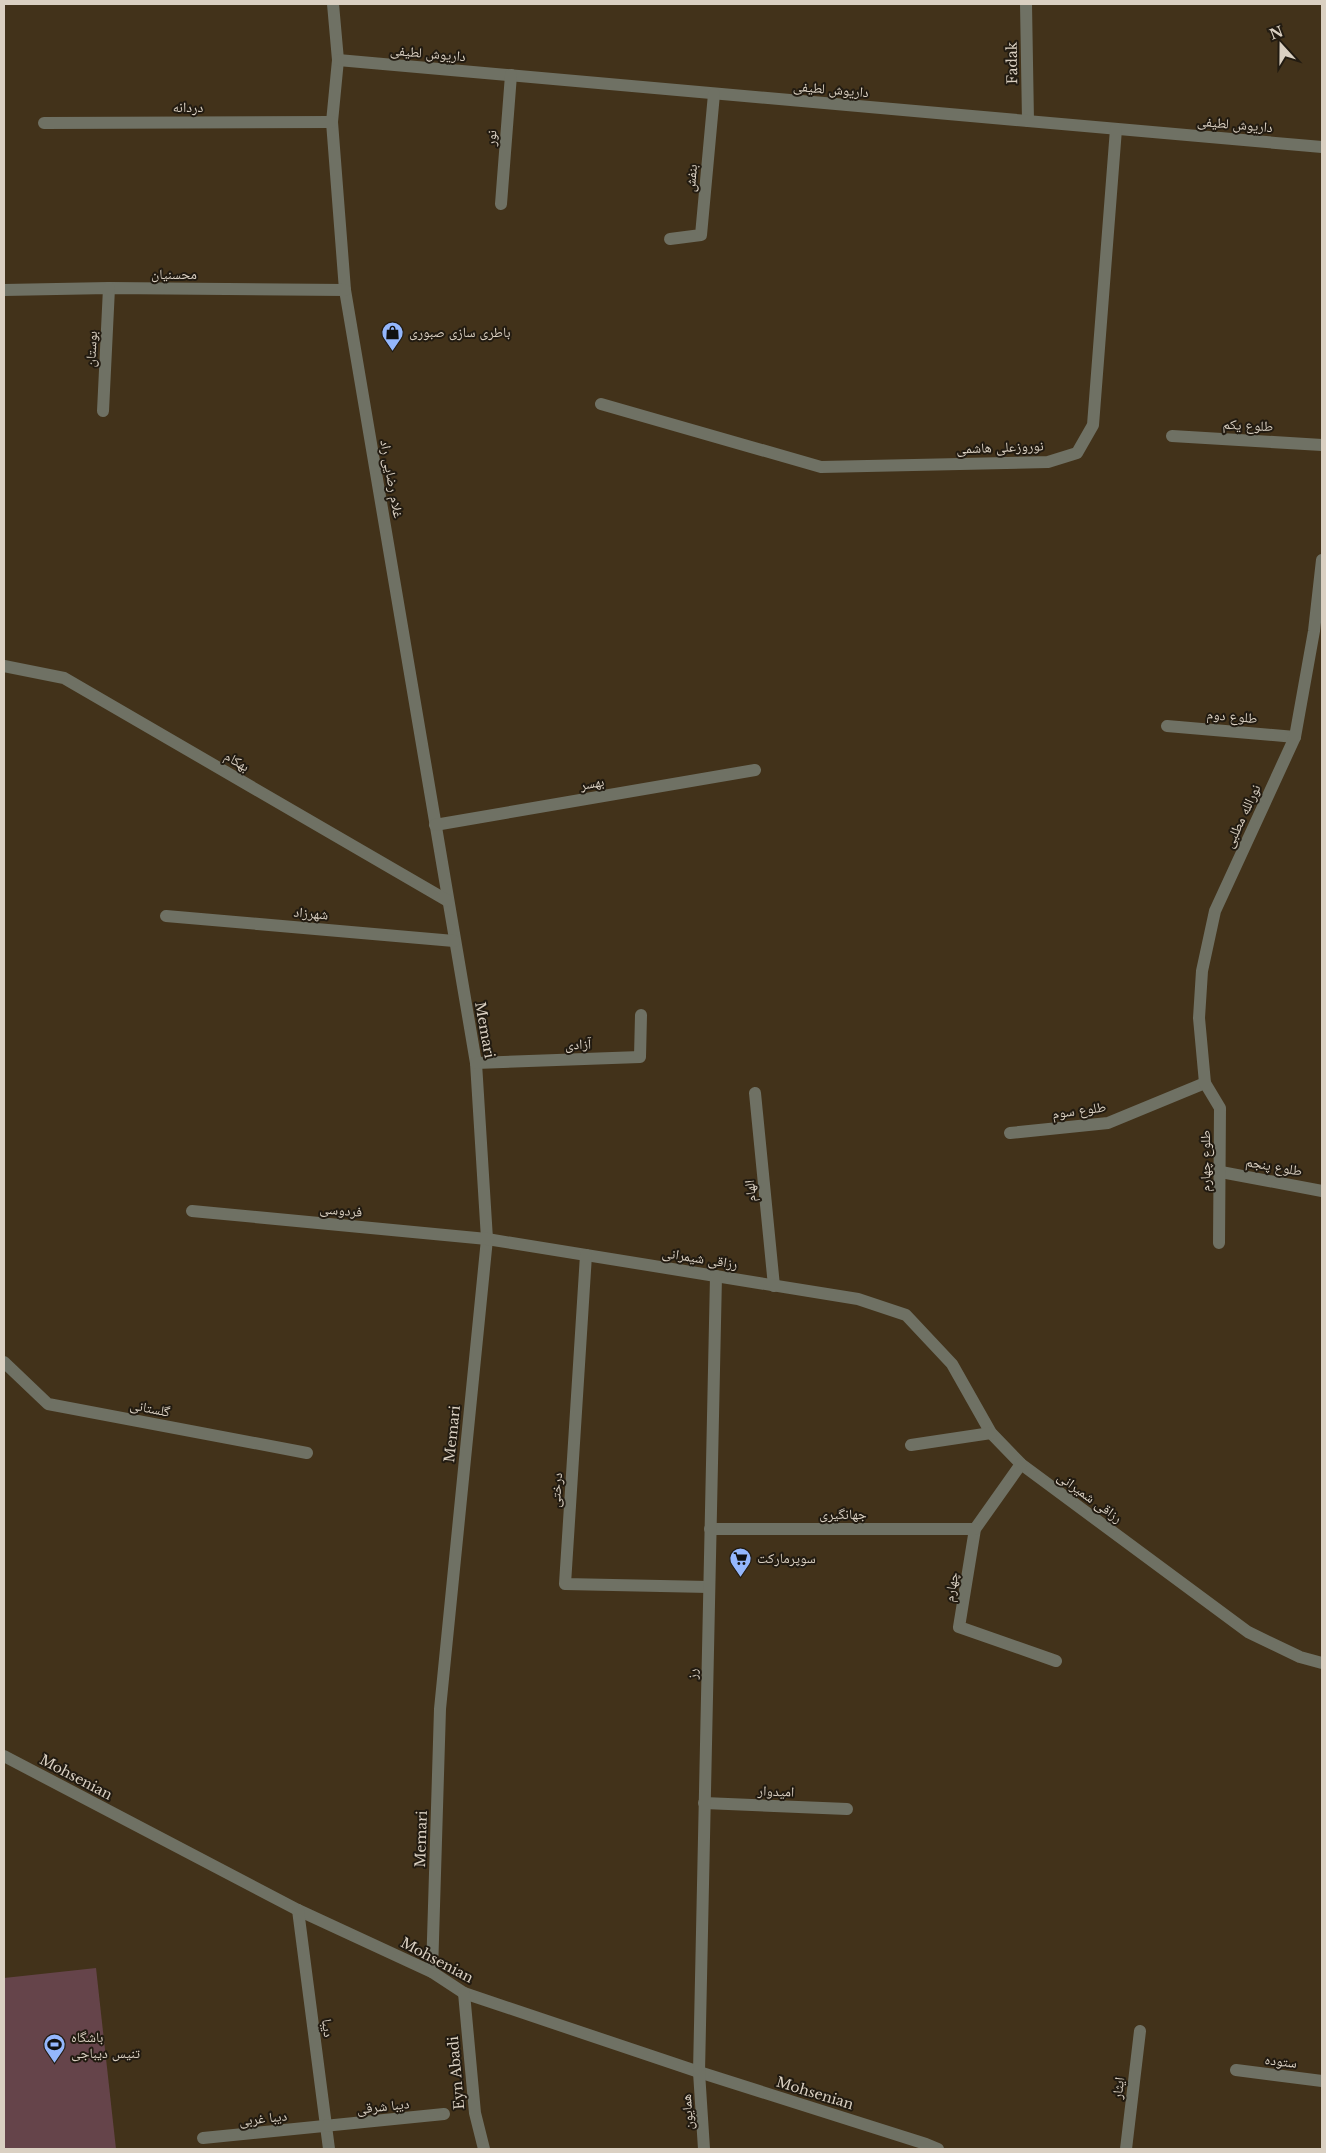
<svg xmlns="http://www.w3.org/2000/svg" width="1326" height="2153" font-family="'Libre Baskerville','Noto Naskh Arabic',serif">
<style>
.grass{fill:#65444a}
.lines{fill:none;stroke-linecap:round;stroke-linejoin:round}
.minor{stroke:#6f7164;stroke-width:12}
.labels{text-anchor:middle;stroke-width:4;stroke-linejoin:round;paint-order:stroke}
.street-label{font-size:14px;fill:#dad0c2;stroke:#221b11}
.poi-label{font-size:14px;fill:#dad0c2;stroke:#221b11;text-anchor:start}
</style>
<rect width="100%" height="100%" fill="#42321a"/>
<path class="grass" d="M96,1968L116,2149H4V1978Z"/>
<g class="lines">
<g class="minor">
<path d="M333,4L338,60L332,122L345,290L476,1063L487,1239L440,1709L432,1972"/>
<path d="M1026,4L1028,121"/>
<path d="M338,60L1322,147"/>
<path d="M44,123L332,122"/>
<path d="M501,204L511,75"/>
<path d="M670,239L701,235L714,94"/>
<path d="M4,290L109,288L345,290"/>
<path d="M601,404L821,467L1048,462L1077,453L1093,425L1116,129"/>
<path d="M103,411L109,288"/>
<path d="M1172,436L1322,445"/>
<path d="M4,666L64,678L448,901"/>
<path d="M1167,726L1295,737"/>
<path d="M435,825L755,770"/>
<path d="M166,916L454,941"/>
<path d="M476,1063L640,1057L641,1015"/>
<path d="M755,1093L774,1286"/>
<path d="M1010,1133L1108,1123L1205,1083"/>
<path d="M1221,1172L1322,1191"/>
<path d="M192,1211L487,1239L858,1299L906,1315L952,1364L991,1433L1021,1464L1248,1632L1300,1657L1322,1663"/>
<path d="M1219,1243L1220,1108L1205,1083L1199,1018L1202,971L1215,911L1295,737L1314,631L1322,560"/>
<path d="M586,1255L565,1584L709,1587"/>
<path d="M4,1362L48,1404L307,1453"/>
<path d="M911,1445L991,1433"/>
<path d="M1021,1464L975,1529L959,1627L1056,1661"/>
<path d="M710,1529H975"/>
<path d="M4,1756L298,1910L432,1972L464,1993L699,2072L926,2144L938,2149"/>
<path d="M704,1803L847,1809"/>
<path d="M298,1910L329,2149"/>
<path d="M464,1993L475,2113L484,2149"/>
<path d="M1236,2070L1322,2081"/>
<path d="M203,2138L444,2114"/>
<path d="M704,2149L699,2072L716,1276"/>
<path d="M1126,2149L1140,2031"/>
</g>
</g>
<defs>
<symbol id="shop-pin" viewBox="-11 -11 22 30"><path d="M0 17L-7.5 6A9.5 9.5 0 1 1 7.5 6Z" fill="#94b7fd" stroke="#221b11"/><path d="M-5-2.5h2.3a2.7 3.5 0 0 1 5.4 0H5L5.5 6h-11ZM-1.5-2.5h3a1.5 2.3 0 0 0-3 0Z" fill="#111"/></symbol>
<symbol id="supermarket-pin" viewBox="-11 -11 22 30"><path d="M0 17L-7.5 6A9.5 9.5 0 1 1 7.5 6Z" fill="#94b7fd" stroke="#221b11"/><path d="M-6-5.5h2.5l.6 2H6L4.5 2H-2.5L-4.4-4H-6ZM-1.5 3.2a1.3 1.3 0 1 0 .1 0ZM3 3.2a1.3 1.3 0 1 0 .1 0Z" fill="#111"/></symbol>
<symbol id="stadium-pin" viewBox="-11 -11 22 30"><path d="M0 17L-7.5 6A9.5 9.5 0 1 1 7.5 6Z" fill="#94b7fd" stroke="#221b11"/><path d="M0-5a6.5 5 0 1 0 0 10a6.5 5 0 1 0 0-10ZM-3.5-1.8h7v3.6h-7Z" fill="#111"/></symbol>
</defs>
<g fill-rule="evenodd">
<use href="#shop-pin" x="380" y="320" width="25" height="34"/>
<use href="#supermarket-pin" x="728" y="1546" width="25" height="34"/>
<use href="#stadium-pin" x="42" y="2032" width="25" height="34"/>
</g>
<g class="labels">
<g class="street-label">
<text transform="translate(428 53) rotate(5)" y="5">داریوش لطیفی</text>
<text transform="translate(1012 63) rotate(-91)" y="5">Fadak</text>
<text transform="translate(831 89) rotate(5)" y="5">داریوش لطیفی</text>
<text x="188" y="112">دردانه</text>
<text transform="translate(1235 124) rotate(5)" y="5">داریوش لطیفی</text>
<text transform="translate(491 138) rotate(-86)" y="5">نور</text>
<text transform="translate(691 178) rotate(-85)" y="5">بنفش</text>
<text x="174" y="279">محسنیان</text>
<text transform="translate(91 349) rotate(-87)" y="5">بوستان</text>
<text transform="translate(1248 425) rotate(3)" y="5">طلوع یکم</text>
<text transform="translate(1000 447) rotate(-2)" y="5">نوروزعلی هاشمی</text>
<text transform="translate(392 479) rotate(80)" y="5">غلام رضایی راد</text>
<text transform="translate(1232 716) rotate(5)" y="5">طلوع دوم</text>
<text transform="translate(237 761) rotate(30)" y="5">بهکام</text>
<text transform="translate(592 783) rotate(-10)" y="5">بهسر</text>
<text transform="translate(1242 816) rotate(-65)" y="5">نورالله مطلبی</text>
<text transform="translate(311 913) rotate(5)" y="5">شهرزاد</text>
<text transform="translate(485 1030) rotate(80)" y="5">Memari</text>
<text transform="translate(578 1044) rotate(-2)" y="5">آزادی</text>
<text transform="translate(1079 1110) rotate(-8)" y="5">طلوع سوم</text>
<text transform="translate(1205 1161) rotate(-90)" y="5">طلوع چهارم</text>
<text transform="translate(1274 1166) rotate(10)" y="5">طلوع پنجم</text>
<text transform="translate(750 1191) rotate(-96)" y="5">الهام</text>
<text transform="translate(341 1210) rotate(5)" y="5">فردوسی</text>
<text transform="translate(700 1258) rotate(9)" y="5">رزاقی شیمرانی</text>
<text transform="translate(150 1408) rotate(11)" y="5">گلستانی</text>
<text transform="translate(452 1434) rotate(-84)" y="5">Memari</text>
<text transform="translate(556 1490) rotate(-86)" y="5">درختی</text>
<text transform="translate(1090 1497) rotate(36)" y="5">رزاقی شمیرانی</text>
<text x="843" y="1519">جهانگیری</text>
<text transform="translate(951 1587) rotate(-81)" y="5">چهارم</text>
<text transform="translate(692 1674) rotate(-89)" y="5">رز</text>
<text transform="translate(76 1777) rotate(28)" y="5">Mohsenian</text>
<text transform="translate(776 1791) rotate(2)" y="5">امیدوار</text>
<text transform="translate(421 1839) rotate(-88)" y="5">Memari</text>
<text transform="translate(437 1960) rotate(28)" y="5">Mohsenian</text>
<text transform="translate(328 2028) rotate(83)" y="5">دیبا</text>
<text transform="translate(1281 2061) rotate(7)" y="5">ستوده</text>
<text transform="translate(456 2073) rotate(-95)" y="5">Eyn Abadi</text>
<text transform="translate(1118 2088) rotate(-83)" y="5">ایثار</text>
<text transform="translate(815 2093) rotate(17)" y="5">Mohsenian</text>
<text transform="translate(383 2106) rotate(-6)" y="5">دیبا شرقی</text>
<text transform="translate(687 2112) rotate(-94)" y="5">همایون</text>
<text transform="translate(263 2118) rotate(-6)" y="5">دیبا غربی</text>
</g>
<g class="poi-label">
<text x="409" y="337">باطری سازی صبوری</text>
<text x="757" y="1563">سوپرمارکت</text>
<text x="71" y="2042">باشگاه<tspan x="71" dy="16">تنیس دیباجی</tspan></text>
</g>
</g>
<rect width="1326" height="2153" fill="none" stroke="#dad0c2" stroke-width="10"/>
<g transform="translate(1281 45) rotate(339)" stroke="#221b11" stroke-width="4" paint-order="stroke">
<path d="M0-4L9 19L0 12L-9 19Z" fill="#dad0c2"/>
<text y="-8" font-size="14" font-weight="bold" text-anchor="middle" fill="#dad0c2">N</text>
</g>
</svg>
